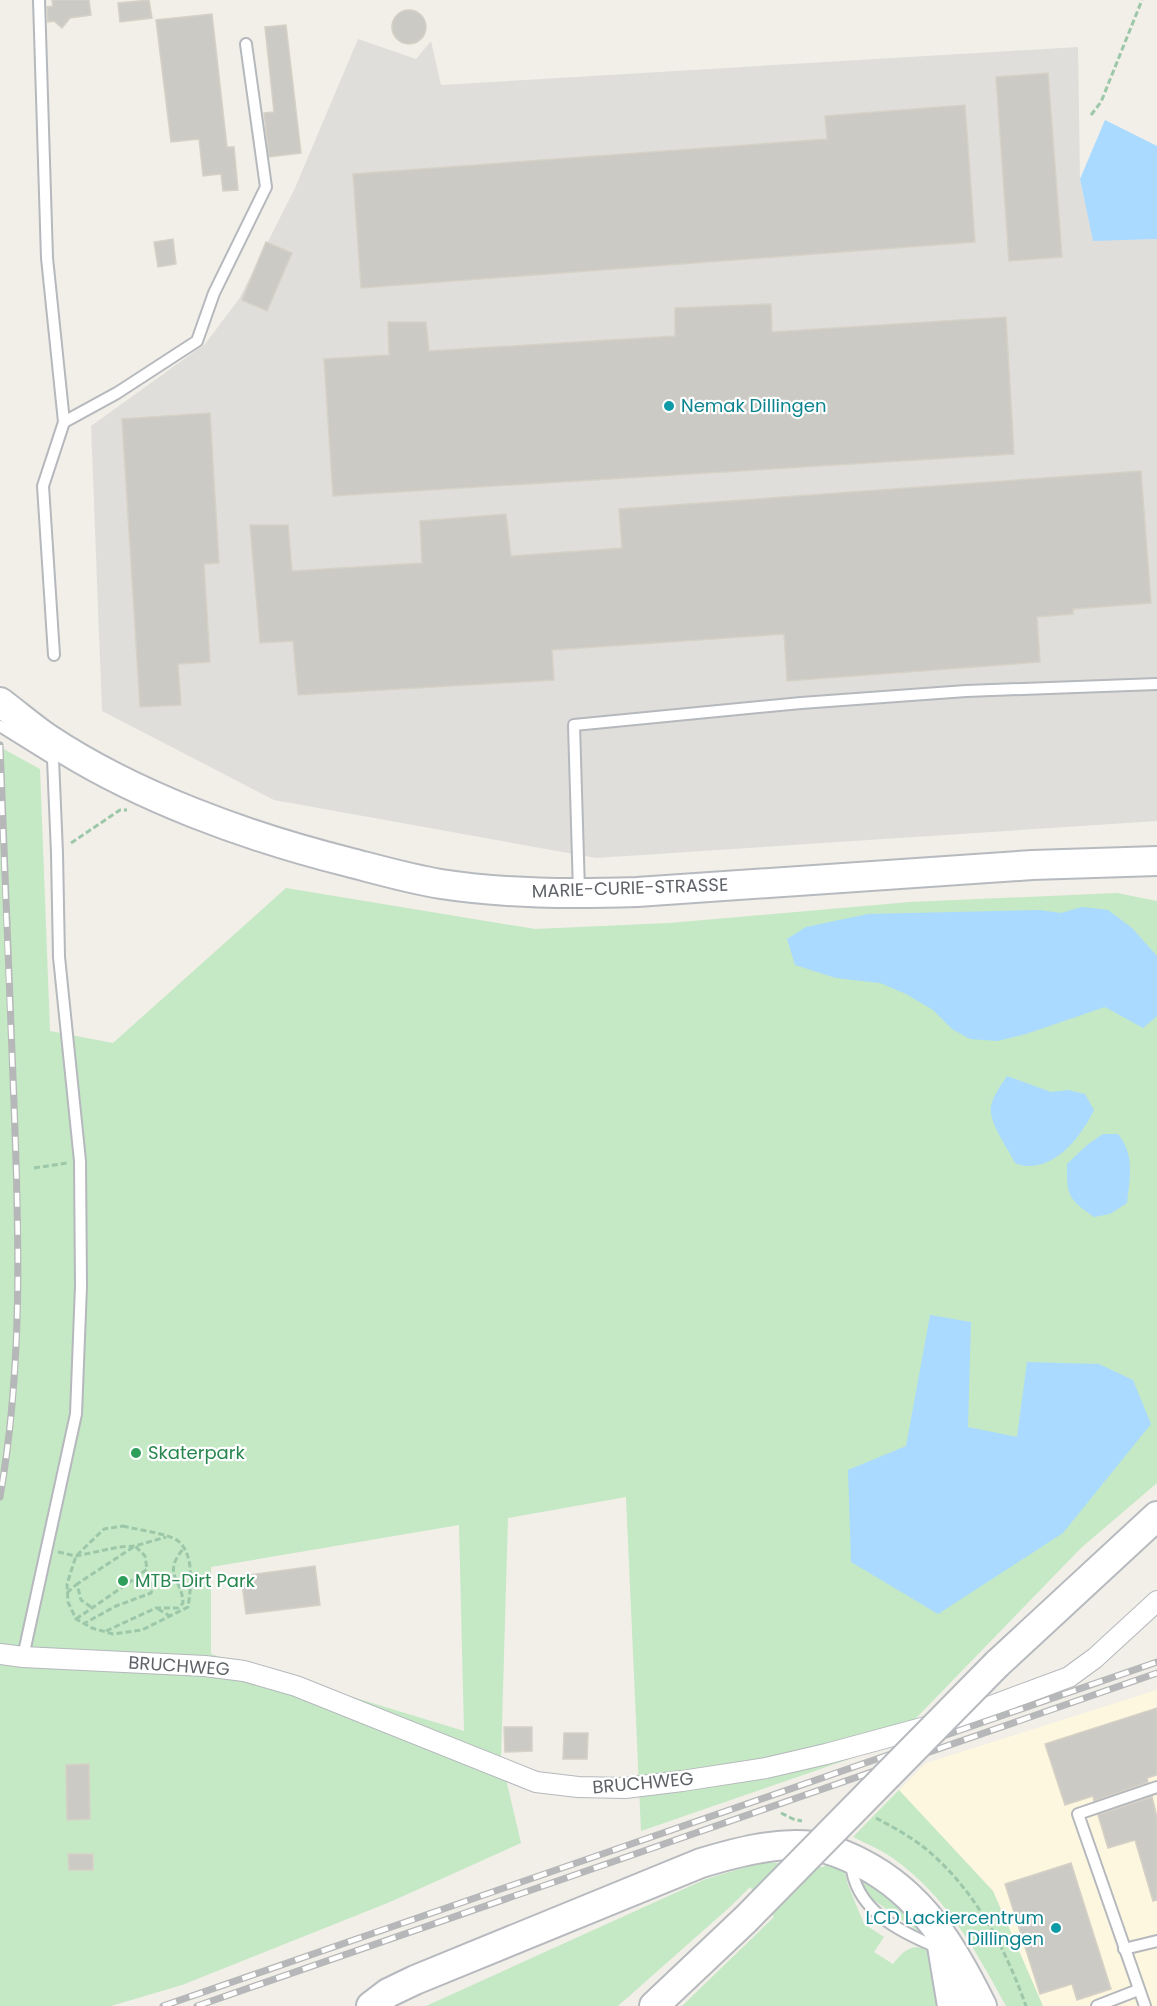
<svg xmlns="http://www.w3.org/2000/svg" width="1157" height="2006" font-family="Poppins,sans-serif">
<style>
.commercial{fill:#fef7e0}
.industrial{fill:#e0deda}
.green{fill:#c5e8c5;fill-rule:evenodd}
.water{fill:#aadaff}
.building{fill:#cccac5;stroke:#d6d1c6;stroke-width:1.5}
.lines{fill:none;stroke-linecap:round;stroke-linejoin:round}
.service-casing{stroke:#b5b8bc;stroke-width:14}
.minor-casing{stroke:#b5b8bc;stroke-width:22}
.secondary-casing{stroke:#b6babf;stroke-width:32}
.path{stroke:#9cc7a9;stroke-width:3;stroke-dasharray:6 3;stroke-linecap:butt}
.service{stroke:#fff;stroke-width:10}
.minor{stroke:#fff;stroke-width:20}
.secondary{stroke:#fff;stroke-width:28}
.rail-casing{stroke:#b6b7b8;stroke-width:7}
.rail{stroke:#fff;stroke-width:4.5;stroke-dasharray:14;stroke-linecap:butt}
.secondary-bridge-casing{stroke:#b6babf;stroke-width:32;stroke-linecap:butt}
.secondary-bridge{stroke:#fff;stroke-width:28}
.culture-dot{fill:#0f9aa8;stroke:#fff;stroke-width:2}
.leisure-dot{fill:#2e9e5b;stroke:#fff;stroke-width:2}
.labels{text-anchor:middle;stroke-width:4.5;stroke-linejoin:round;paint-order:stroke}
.culture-label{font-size:18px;fill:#0d838f;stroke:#fff;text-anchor:start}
.street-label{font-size:18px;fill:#5f6368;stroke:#fff}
.leisure-label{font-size:18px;fill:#27864d;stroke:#fff;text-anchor:start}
</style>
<rect width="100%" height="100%" fill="#f1efe8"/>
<path class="commercial" d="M1157,1690V2006H1043L993,1891L899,1790L926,1763Z"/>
<path class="industrial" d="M358,39L416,59L431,41L441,85L1078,47L1080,179L1093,240L1157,239V821L596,858L274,800L102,711L91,426L205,344L239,299L295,188Z"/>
<g class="green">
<path d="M0,747L40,769L50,1031L113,1043L286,888L535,929L669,923L910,902L1117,893L1157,901V1483L1081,1548L890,1745L641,1831L626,1497L508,1518L501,1758L521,1843L390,1902L182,1985L111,2006H0ZM459,1525L464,1731L211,1654V1567Z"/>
<path d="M899,1790L993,1891L1043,2006H1006C976,1951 947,1897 894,1859C882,1850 867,1844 853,1837Z"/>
<path d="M831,1860L844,1868L848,1885L864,1924L884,1937L874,1952L893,1964C903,1951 914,1940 930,1953L944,2006H682L774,1917L750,1887L731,1906L618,2006H426L706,1879L763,1862L823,1867Z"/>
<path d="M860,1877L893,1895L924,1935L872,1899L859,1884Z"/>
</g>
<g class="water">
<path d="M1105,120L1157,146V239L1093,241L1080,179Z"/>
<path d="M1082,907L1108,910L1132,928L1157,956V1016L1143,1028L1105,1007L1026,1034L997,1041L970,1039L952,1029L933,1010L906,994L880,983L836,978L795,965L787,939L806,927L868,914L1040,910L1061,913Z"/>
<path d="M1007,1076L1051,1092L1068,1090L1085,1094L1094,1110C1081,1138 1050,1177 1015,1163C1008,1148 988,1122 991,1106C993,1096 1001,1085 1007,1076Z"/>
<path d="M1103,1134H1118C1135,1155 1130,1177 1127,1203L1110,1214L1094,1217C1067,1198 1067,1195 1067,1164L1087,1145Z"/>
<path d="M930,1315L971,1322L968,1427L1017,1437L1027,1362L1099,1364L1133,1380L1151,1424L1063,1533L938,1614L851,1562L848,1470L906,1446Z"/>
</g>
<g class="building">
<path d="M52,0H89L91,15L70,18L62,28L54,21L48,22L47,7L53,6Z"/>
<path d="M149,0L152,18L120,22L118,3Z"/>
<circle cx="409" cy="27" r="17"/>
<path d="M212,14L227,147H234L238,190L223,191L221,174L203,176L199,139L171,142L156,20Z"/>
<path d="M286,25L301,153L269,157L264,113L274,112L265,27Z"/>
<path d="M1048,73L1062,257L1009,261L996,77Z"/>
<path d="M965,105L975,242L361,288L353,174L827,139L825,116Z"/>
<path d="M173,239L176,264L158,267L154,242Z"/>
<path d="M266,242L292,253L267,311L242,300Z"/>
<path d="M771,304L772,332L1006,317L1014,454L333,496L324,359L389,355L388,322H426L429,351L675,336V308Z"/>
<path d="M210,413L219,563L204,564L210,662L178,664L181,705L140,707L122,419Z"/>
<path d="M1141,471L1151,603L1073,609V614L1037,617L1040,662L787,681L784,634L552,650L554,680L298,695L293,641L260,643L250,525H288L292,571L422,563L420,521L506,514L511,556L622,548L619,509Z"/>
<path d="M315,1566L320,1605L246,1614L241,1576Z"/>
<path d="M1157,1708V1775L1147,1778L1148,1782L1094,1801L1093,1796L1065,1805L1045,1744Z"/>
<path d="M504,1727H532V1751L505,1752Z"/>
<path d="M564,1733H588L587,1759H563Z"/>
<path d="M89,1764L90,1819L67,1820L66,1765Z"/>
<path d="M1152,1797L1157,1817V1900L1153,1901L1135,1840L1108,1848L1098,1815Z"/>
<path d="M68,1854H93V1870H69Z"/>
<path d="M1071,1863L1111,1989L1077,2000L1072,1984L1040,1994L1005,1884Z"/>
</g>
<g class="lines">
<defs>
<g id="service">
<path d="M39,0L47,258L64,422L43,486L54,655"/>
<path d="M64,422L117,393L197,341L214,293L266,187L246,44"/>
<path d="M0,726L53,759L57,853L59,957L80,1161L81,1286L76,1414L23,1657"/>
<path d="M579,891L574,725L801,703L966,691L1157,684"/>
<path d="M851,1862C854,1910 900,1932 939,1948"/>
<path d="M1124,1949L1157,1941"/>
<path d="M1097,2006L1138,1990"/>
<path d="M1145,2006L1078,1814L1157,1787"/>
</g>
<path id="minor" d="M0,1654L23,1657L205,1666L244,1671L296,1686L536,1782L578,1787L625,1788L682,1781L766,1768L826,1754L959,1718L1069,1677L1095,1658L1157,1601"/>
<g id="secondary">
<path d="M0,702C16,714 31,727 47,738C134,796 248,837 348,862C379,870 410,879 441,884C506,894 571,894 637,892L1032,865L1157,861"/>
<path d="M997,1664L1157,1516"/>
<path d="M942,1946L952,2006"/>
<path d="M371,2006L388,1993L415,1980L701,1863C738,1852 775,1842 813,1846C829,1848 847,1856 861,1863C922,1894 953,1947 982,2006"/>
<path d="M654,2006L745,1920"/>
</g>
</defs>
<use href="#service" class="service-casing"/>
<use href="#minor" class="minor-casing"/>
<use href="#secondary" class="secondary-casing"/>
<g class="path">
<path d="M1091,115L1101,102L1142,0"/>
<path d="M71,843L120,810H127"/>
<path d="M34,1168L67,1163"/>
<path d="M123,1526C139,1530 158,1532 173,1538C196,1548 191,1588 188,1607L142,1630L113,1634L92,1628L76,1619L68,1602L67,1584L76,1556L104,1529Z"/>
<path d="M58,1552L76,1556L119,1547L135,1546L166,1537"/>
<path d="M67,1593L77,1584"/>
<path d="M91,1607L81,1600L77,1584L135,1546L145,1556L147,1569L137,1577"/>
<path d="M158,1609L170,1616"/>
<path d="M76,1619L137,1577L149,1579L153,1587L151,1593L116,1606L85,1623"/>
<path d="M106,1631L156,1608H178L183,1603C182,1578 162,1575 183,1549"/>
<path d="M781,1813L793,1819L802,1821"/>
<path d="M876,1818C893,1827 911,1837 926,1849C975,1890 1005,1947 1026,2006"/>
</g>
<use href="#service" class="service"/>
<use href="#minor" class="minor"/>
<use href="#secondary" class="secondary"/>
<defs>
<g id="rail">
<path d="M0,745C4,865 9,984 14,1103C19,1235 23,1366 0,1497"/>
<path d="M163,2006L1157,1662"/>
<path d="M197,2006L1157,1673"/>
</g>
</defs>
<use href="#rail" class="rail-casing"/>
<use href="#rail" class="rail"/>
<defs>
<path id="secondary-bridge" d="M745,1920L997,1664"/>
</defs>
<use href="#secondary-bridge" class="secondary-bridge-casing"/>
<use href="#secondary-bridge" class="secondary-bridge"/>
</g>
<g class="culture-dot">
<circle cx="669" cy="406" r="6"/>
<circle cx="1056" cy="1928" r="6"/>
</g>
<g class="leisure-dot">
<circle cx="136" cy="1453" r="6"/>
<circle cx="123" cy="1581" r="6"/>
</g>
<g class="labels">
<g class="culture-label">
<text x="681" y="412">Nemak Dillingen</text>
<text x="1044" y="1924" text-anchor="end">LCD Lackiercentrum<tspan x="1044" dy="21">Dillingen</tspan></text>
</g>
<g class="street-label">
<text transform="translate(630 888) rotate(-2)" y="6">MARIE-CURIE-STRASSE</text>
<text transform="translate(179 1666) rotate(4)" y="6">BRUCHWEG</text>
<text transform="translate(643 1783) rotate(-5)" y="6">BRUCHWEG</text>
</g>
<g class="leisure-label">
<text x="148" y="1459">Skaterpark</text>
<text x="135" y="1587">MTB-Dirt Park</text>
</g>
</g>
</svg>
